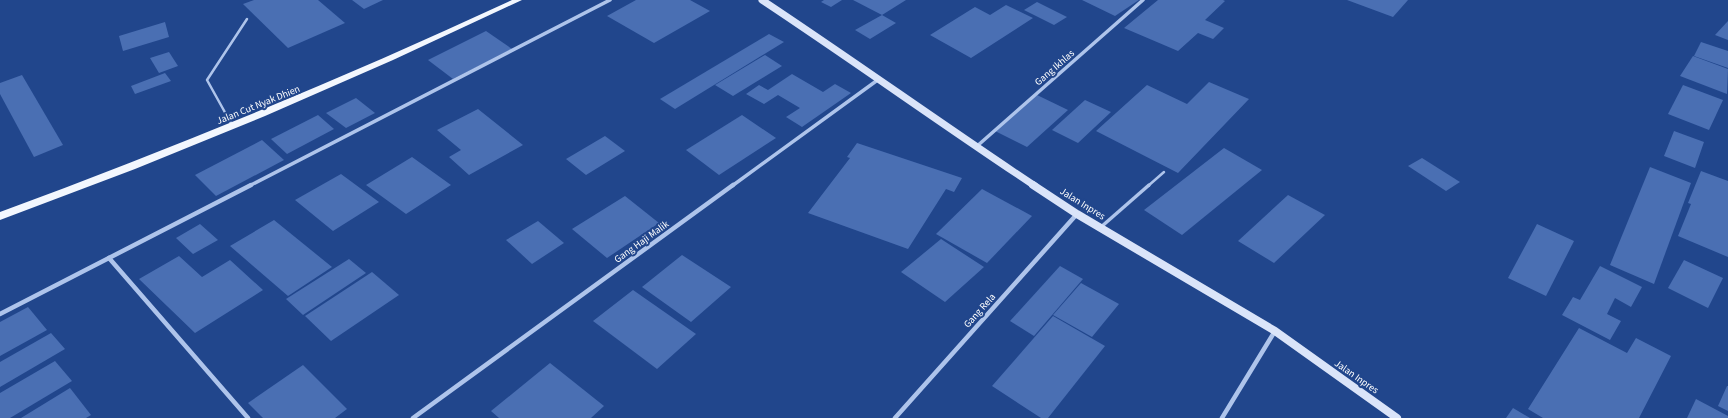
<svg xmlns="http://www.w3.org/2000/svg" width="1728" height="418" font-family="'Source Sans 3',sans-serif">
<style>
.building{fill:#4a6fb3}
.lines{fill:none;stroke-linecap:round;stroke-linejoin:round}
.lane-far1{stroke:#aec4eb;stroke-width:2.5}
.lane{stroke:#aec4eb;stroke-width:3.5}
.street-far1{stroke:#aec4eb;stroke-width:3.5}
.street{stroke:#aec4eb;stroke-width:4.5}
.secondary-far1{stroke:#dae4f9;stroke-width:7}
.secondary{stroke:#dae4f9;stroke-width:8}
.primary{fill:#f3f7fe;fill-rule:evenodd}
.labels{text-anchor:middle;stroke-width:4;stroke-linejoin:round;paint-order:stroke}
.street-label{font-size:10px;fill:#fff;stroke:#21468c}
</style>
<rect width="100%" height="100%" fill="#21468c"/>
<g class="building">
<path d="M254,0H318L345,23L288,48L243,4Z"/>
<path d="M352,0H383L364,9Z"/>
<path d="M636,0H690L710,11L654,43L607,16Z"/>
<path d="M824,0H842L831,7L821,2Z"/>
<path d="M853,0H906L882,15Z"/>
<path d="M1082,0H1139L1115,16Z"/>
<path d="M1223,0L1225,1L1205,20L1224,28L1213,39L1198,33L1178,51L1124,28L1158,0Z"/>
<path d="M1347,0H1408L1393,17Z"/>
<path d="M1037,2L1067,17L1054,25L1024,10Z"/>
<path d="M1006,5L1033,18L971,58L930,35L975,7L990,15Z"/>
<path d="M882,15L896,23L870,39L855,30Z"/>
<path d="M1728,21V40L1715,35Z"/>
<path d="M165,22L169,37L123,51L119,36Z"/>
<path d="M486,31L512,49L453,79L428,60Z"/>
<path d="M769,34L784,42L675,109L660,99Z"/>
<path d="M1701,42L1728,51V68L1694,56Z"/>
<path d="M169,52L178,66L159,73L150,58Z"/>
<path d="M765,55L782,66L733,96L715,85Z"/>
<path d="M1693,56L1728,69L1727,94L1680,76Z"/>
<path d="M165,73L171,81L135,94L131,86Z"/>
<path d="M792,74L823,92L835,84L851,93L802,127L786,117L800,108L778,95L764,104L746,94L759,85L768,90Z"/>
<path d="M22,75L63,145L34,157L0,94V83Z"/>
<path d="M1209,82L1249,99L1178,173L1096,131L1147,85L1187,104Z"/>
<path d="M1683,85L1723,100L1709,130L1668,114Z"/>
<path d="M1037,95L1068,110L1027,147L995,131Z"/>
<path d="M356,98L375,113L346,128L326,113Z"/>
<path d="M1085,100L1111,112L1078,143L1052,130Z"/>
<path d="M478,109L523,145L469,175L449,157L461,150L437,130Z"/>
<path d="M318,115L334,129L287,154L271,139Z"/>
<path d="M742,115L776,138L719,175L686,150Z"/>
<path d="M1674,131L1704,142L1695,168L1664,156Z"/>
<path d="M605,136L625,151L586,175L566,159Z"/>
<path d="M262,140L284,160L216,196L195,175Z"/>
<path d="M857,143L962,178L954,192L946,189L908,249L808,213L850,158L847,157Z"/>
<path d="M1224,148L1262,170L1182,235L1144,210Z"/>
<path d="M412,157L451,185L406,214L366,185Z"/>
<path d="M1422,158L1460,182L1446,191L1408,166Z"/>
<path d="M1650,167L1691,183L1654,284L1610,265Z"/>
<path d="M1701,171L1728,181V257L1678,236L1691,204L1688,203Z"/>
<path d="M341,174L379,202L333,231L295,200Z"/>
<path d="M982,189L1032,216L987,263L936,234Z"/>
<path d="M1288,195L1325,215L1274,263L1238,241Z"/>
<path d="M625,196L659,223L607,258L572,229Z"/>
<path d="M274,220L332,267L288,296L230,246Z"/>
<path d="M538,221L564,243L532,264L506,240Z"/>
<path d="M200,224L218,240L193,254L176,238Z"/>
<path d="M1537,224L1574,241L1546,296L1508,278Z"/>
<path d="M941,239L984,267L945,302L901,272Z"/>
<path d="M682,255L731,287L691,322L642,287Z"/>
<path d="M179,256L202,277L230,260L263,290L195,333L139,279Z"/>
<path d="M349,259L366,273L303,315L286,299Z"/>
<path d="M1684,260L1723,278L1708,308L1668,288Z"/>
<path d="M1060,266L1083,279L1034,336L1010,321Z"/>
<path d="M1600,266L1642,287L1631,307L1615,298L1607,314L1621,321L1610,340L1562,315L1573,297L1580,300Z"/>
<path d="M372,272L399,295L331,341L305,316Z"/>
<path d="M1081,283L1119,304L1092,337L1053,315Z"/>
<path d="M633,290L696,334L657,369L593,321Z"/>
<path d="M28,307L47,330L0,356V322Z"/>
<path d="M1053,316L1105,346L1048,418H1041L992,386Z"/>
<path d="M1579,328L1627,353L1636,338L1671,356L1639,418H1543L1528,409Z"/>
<path d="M51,333L65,349L0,387V362Z"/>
<path d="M55,361L72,381L10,418H0V393Z"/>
<path d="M550,363L604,406L591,418H499L491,411Z"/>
<path d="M303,365L347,409L335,418H263L248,403Z"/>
<path d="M1727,386H1728V411L1718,406Z"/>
<path d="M70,388L91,415L86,418H21Z"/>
<path d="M1696,399L1728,416V418H1687Z"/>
<path d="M1513,408L1530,418H1506Z"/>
</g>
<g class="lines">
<g class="lane-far1">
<path d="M232,125L207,80L247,19"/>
<path d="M1148,186L1164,172"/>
</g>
<path class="lane" d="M1101,227L1149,185"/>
<g class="street-far1">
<path d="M976,147L1143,0"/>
<path d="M249,186L610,0"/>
<path d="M732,186L879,79"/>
</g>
<g class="street">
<path d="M109,258L248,418"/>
<path d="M0,314L251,185"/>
<path d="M413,418L733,185"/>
<path d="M895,418L1077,214"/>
<path d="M1222,418L1275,331"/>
</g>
<path class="secondary-far1" d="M762,0C854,61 943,125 1035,186"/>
<path class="secondary" d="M1033,185L1077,214L1275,331L1397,418"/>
<path class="primary" d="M512,0H522L393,60L265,116L135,169L0,220V212C174,148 344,78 512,0Z"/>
</g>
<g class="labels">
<g class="street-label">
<text transform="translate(1054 67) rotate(-41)" y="4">Gang Ikhlas</text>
<text transform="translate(258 104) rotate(-22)" y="4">Jalan Cut Nyak Dhien</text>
<text transform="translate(1083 203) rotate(32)" y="4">Jalan Inpres</text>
<text transform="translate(641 241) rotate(-36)" y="4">Gang Haji Malik</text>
<text transform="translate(979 310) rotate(-48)" y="4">Gang Rela</text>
<text transform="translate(1357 376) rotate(35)" y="4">Jalan Inpres</text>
</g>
</g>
</svg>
